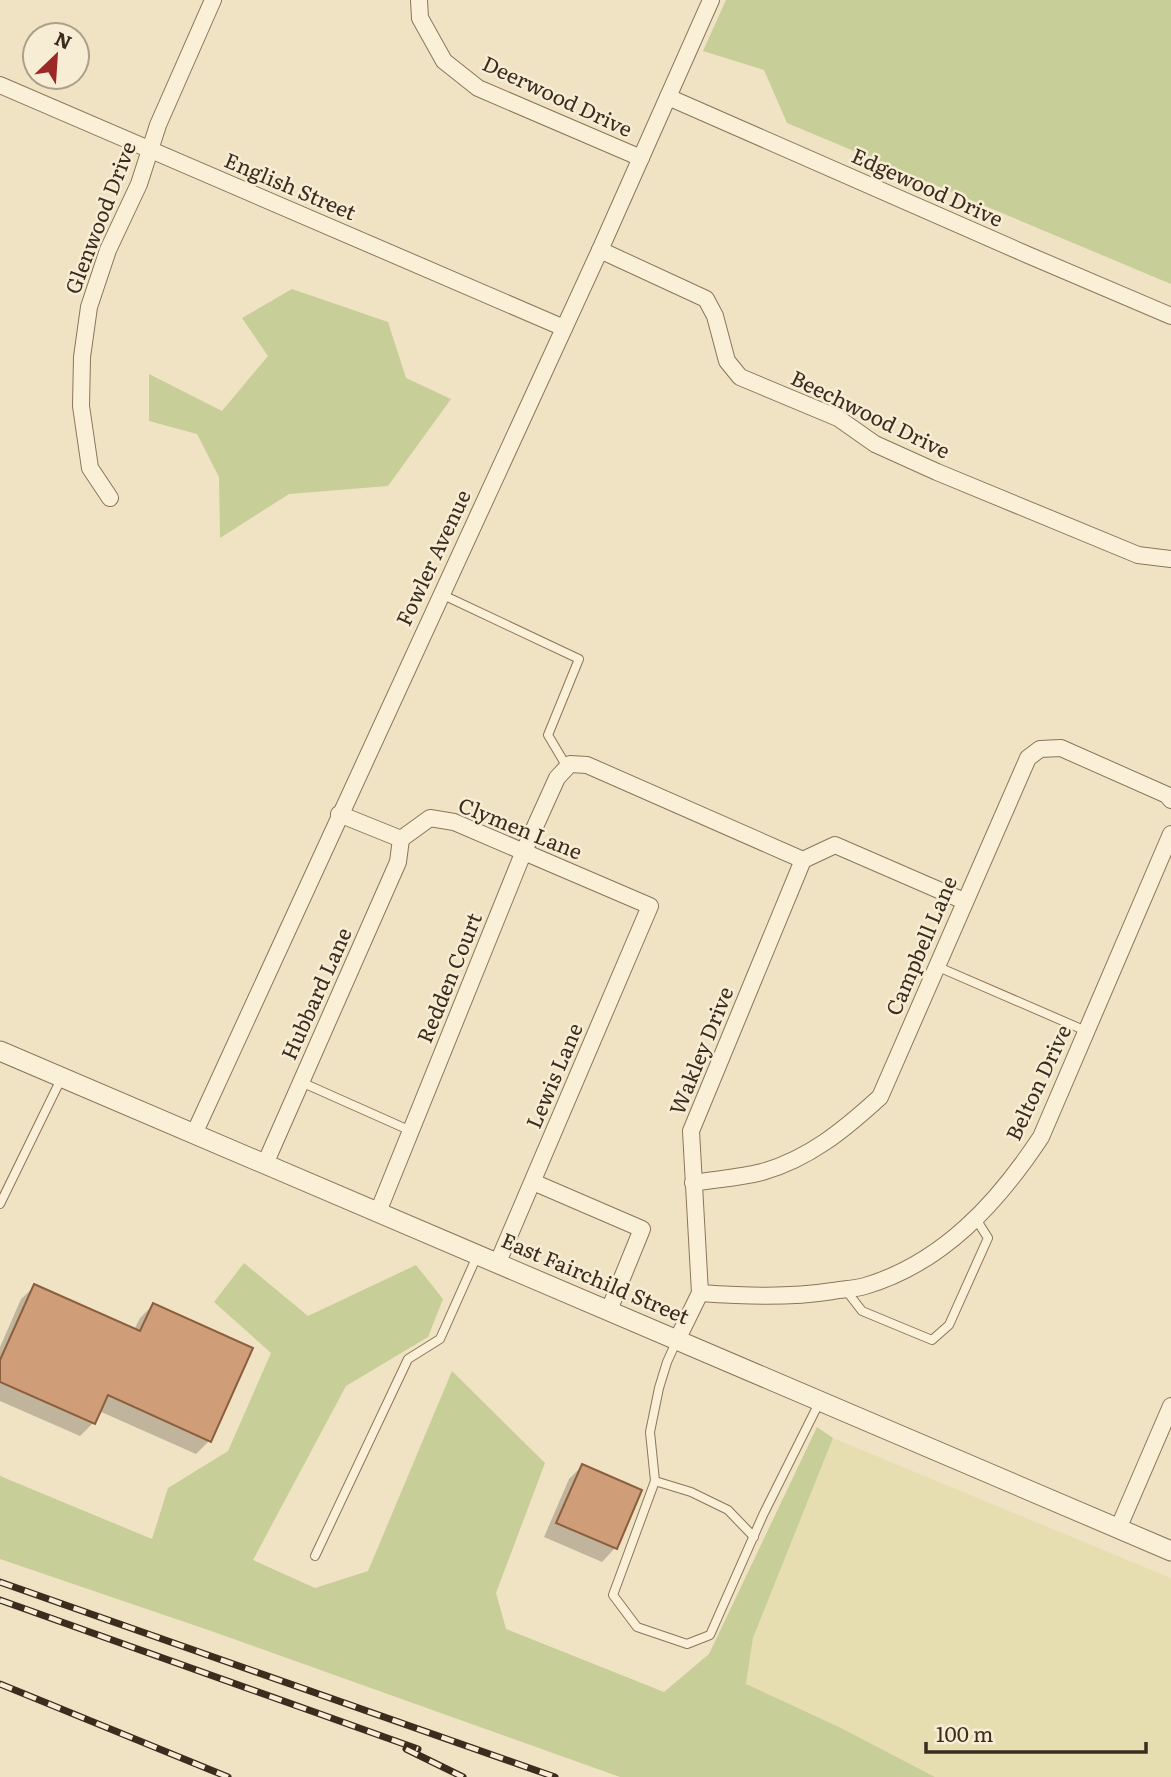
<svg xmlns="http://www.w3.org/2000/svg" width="1171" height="1777" font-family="Literata,serif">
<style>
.farmland{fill:#e6deb1}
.green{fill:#c7ce97}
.shadow{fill:#0003}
.building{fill:#cf9e79;stroke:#8b5e3e;stroke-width:2}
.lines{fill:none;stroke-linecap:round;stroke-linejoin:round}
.service-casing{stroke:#8b755a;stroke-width:10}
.minor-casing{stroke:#8b755a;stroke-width:18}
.tertiary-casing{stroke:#8b755a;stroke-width:21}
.service{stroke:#faf0d8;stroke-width:8}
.minor{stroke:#faf0d8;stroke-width:16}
.tertiary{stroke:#faf0d8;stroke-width:19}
.rail-casing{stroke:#3b2c1e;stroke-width:7}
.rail{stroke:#f7edd4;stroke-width:4.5;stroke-dasharray:13;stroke-linecap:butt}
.labels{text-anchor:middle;stroke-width:5;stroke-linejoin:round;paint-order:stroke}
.street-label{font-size:21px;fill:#3b2c1e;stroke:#f7edd4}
</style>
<rect width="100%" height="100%" fill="#f0e3c4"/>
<path class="farmland" d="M833,1438L1171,1578V1777H935L839,1727L746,1685L753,1638Z"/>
<g class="green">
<path d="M726,0H1171V284L787,123L764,70L703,51Z"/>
<path d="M292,289L388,322L406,378L451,399L388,486L289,494L220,538L219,477L197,434L149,421V374L222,411L268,356L242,318Z"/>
<path d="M244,1263L308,1316L416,1265L443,1299L428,1337L346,1386L253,1560L315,1588L368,1571L452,1371L545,1463L496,1593L506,1629L664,1692L709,1654L817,1427L833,1438L753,1638L746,1684L839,1727L935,1777H620L214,1632L0,1559V1476L152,1539L168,1488L228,1451L271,1353L214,1302Z"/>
</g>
<g class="shadow">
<path d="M35,1286L134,1330L140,1318L153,1305L209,1441L196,1454L99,1411L93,1423L80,1436L0,1401V1347L21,1299Z"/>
<path d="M582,1466L640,1491L615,1548L602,1562L544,1537L569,1479Z"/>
</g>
<g class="building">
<path d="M34,1284L140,1331L153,1303L253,1348L211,1442L108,1395L95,1424L0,1382V1360Z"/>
<path d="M582,1464L642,1490L617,1549L556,1523Z"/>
</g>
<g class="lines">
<defs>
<g id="service">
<path d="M441,594L579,659L548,735L567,767"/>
<path d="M936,966L1086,1031"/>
<path d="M301,1082L411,1131"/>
<path d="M0,1204L62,1077"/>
<path d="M845,1289L862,1311L932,1340L949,1325L988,1238L976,1219"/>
<path d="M677,1340L667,1362L659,1388L650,1432L655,1481L613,1595L637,1627L687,1644L710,1635L763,1515L820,1401"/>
<path d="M655,1481L691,1492L728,1510L754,1537"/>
<path d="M315,1556L408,1359L440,1339L477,1256"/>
</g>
<g id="minor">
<path d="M419,0L420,18L444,61L478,88L641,158"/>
<path d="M0,85L564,328"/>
<path d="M668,97L1028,255L1171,316"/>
<path d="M600,250L706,299L715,316L727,361L740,377L838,418L875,444L937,472L1138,555L1171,559"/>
<path d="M110,498L90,468L81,406L82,357L89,307L108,250L139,184L158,125L213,0"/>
<path d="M339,814L401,839L430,818L454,822L650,906L498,1262"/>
<path d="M194,1134L600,250L711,0"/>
<path d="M265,1164L398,862L401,839"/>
<path d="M533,1182L642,1229L609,1310"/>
<path d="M693,1183C716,1179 740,1178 762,1172C809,1159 845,1129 880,1097L1028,758L1040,749L1061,748L1167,795L1171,800"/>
<path d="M378,1212L524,851L557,778L570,764L587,765L803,860"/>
<path d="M700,1293C745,1296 788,1298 833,1291C844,1289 855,1289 865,1286C943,1263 998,1202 1041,1137L1171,834"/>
<path d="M677,1340L700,1293L691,1131L803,860L835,845L964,901"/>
<path d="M1118,1529L1171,1406"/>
</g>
<path id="tertiary" d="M0,1051L1171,1551"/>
</defs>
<use href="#service" class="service-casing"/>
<use href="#minor" class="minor-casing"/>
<use href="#tertiary" class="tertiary-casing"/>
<use href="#service" class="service"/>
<use href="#minor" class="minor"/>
<use href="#tertiary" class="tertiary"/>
<defs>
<g id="rail">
<path d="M0,1582L555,1777"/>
<path d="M0,1600L418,1749"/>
<path d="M0,1684L228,1777"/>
<path d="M406,1749L463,1777"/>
</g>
</defs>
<use href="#rail" class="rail-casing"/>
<use href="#rail" class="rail"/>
</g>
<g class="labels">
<g class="street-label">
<text transform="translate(557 97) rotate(25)" y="7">Deerwood Drive</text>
<text transform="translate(290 187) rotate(23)" y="7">English Street</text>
<text transform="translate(927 188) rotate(24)" y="7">Edgewood Drive</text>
<text transform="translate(101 218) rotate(-69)" y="7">Glenwood Drive</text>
<text transform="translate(870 415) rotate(26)" y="7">Beechwood Drive</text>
<text transform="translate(434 558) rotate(-65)" y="7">Fowler Avenue</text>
<text transform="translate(520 829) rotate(22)" y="7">Clymen Lane</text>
<text transform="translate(922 946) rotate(-67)" y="7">Campbell Lane</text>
<text transform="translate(450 978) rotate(-68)" y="7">Redden Court</text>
<text transform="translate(317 994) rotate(-66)" y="7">Hubbard Lane</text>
<text transform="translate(702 1051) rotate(-68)" y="7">Wakley Drive</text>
<text transform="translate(555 1076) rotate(-67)" y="7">Lewis Lane</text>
<text transform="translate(1039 1083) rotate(-65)" y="7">Belton Drive</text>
<text transform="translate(595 1279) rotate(23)" y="7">East Fairchild Street</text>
</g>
</g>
<g transform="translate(56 56) rotate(25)"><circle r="33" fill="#f7edd4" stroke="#aca08b" stroke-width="2"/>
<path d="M0-5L12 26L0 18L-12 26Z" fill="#9c2927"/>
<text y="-10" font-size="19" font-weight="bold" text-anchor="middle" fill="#3b2c1e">N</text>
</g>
<path d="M926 1742v10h220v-10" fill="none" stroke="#3b2c1e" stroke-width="3.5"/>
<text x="936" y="1742" font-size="21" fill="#3b2c1e" stroke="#f7edd4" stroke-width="5" paint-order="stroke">100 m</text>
</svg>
